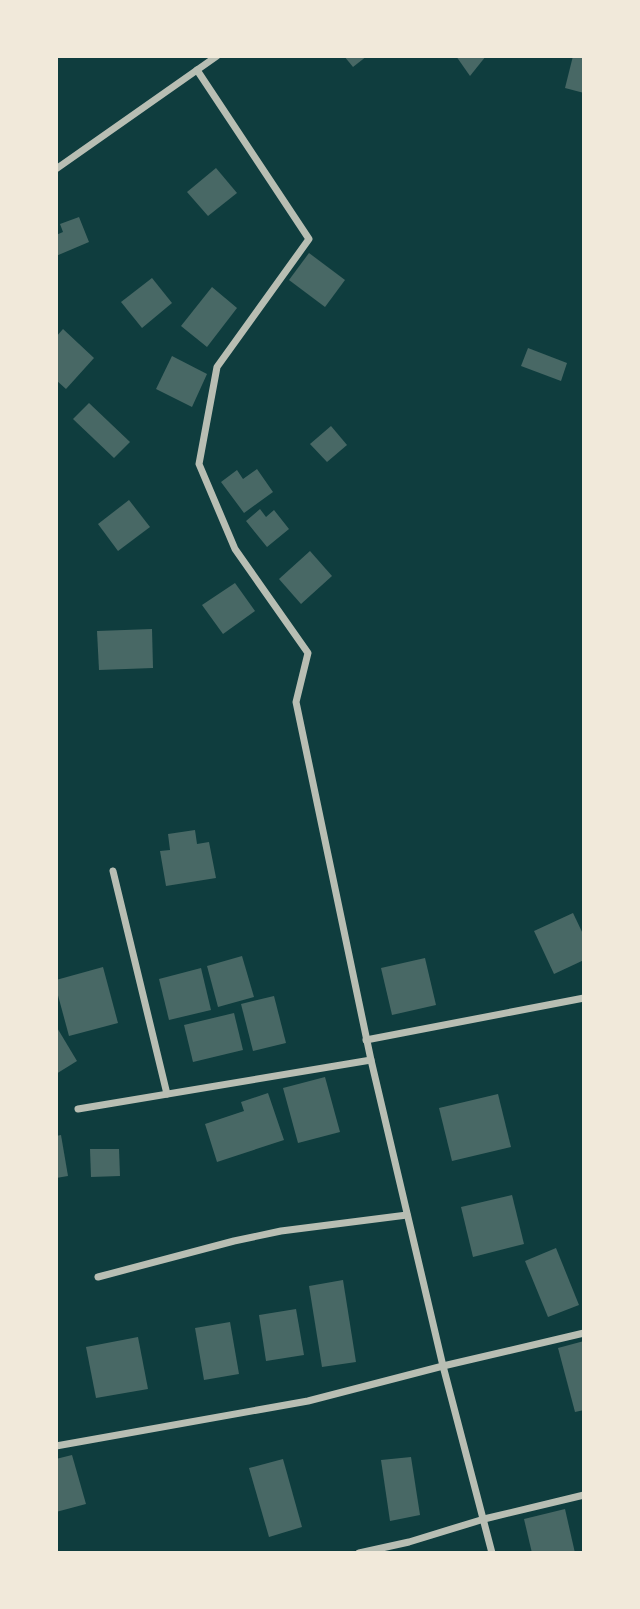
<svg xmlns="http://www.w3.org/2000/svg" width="640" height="1609" font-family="Raleway,sans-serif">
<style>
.building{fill:#486865}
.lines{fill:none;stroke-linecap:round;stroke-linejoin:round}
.minor{stroke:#b8beb3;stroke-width:7}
</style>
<rect width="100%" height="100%" fill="#0f3d3e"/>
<g class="building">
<path d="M344,56H367L353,67Z"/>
<path d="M456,56H486L470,76Z"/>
<path d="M573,56H584V93L565,88Z"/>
<path d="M216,168L237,193L208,216L187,192Z"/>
<path d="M79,217L89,242L56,256V235L63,232L60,224Z"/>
<path d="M309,253L345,280L325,307L289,280Z"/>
<path d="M152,278L172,303L142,328L121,302Z"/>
<path d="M212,287L237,308L207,347L181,326Z"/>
<path d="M63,329L94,358L66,389L56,380V337Z"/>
<path d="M528,348L567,363L561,381L521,366Z"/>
<path d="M172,356L207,374L192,407L156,389Z"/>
<path d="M89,403L130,442L114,458L73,419Z"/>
<path d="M331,426L347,445L327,462L310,444Z"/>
<path d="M257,469L273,492L244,513L221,482L237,470L243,479Z"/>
<path d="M129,500L150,527L118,551L98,524Z"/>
<path d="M260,509L266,517L274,510L289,529L267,547L246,521Z"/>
<path d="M310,551L332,576L301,604L279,579Z"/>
<path d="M235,583L255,611L223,634L202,605Z"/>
<path d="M152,629L153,668L99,670L97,631Z"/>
<path d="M195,830L197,844L209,842L216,878L166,886L160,851L170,850L168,834Z"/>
<path d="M573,913L584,936V960L554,974L534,931Z"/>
<path d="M242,956L254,997L218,1007L207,966Z"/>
<path d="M425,958L436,1005L392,1015L381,968Z"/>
<path d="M103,967L118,1023L69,1036L56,988V980Z"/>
<path d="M201,968L211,1010L169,1020L159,979Z"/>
<path d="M274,996L286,1043L253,1051L241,1004Z"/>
<path d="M234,1013L243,1050L193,1062L184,1025Z"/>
<path d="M56,1026L77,1061L56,1074Z"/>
<path d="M325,1077L340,1132L298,1143L283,1088Z"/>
<path d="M268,1093L284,1140L217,1162L205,1124L244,1111L241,1102Z"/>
<path d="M498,1094L511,1147L452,1161L439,1108Z"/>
<path d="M61,1135L68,1176L56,1178V1136Z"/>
<path d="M90,1149H119L120,1176L91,1177Z"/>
<path d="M512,1195L524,1244L473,1257L461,1207Z"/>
<path d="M556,1248L579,1305L548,1317L525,1261Z"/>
<path d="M343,1280L356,1362L322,1367L309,1286Z"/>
<path d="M296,1309L304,1355L266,1361L259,1315Z"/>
<path d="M230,1322L239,1374L204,1380L195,1328Z"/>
<path d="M138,1337L148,1389L96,1398L86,1347Z"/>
<path d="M584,1341V1410L575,1412L558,1348Z"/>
<path d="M72,1455L86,1504L56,1512V1459Z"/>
<path d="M411,1457L420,1515L390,1521L381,1460Z"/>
<path d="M283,1459L302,1527L269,1537L249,1468Z"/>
<path d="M565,1509L575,1553H532L524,1519Z"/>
</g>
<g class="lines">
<g class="minor">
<path d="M197,70L309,239L217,367L199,464L235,549L308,653L296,702L371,1060L443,1366L492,1553"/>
<path d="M56,169L217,56"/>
<path d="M113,871L167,1094"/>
<path d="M366,1040L584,998"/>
<path d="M78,1109L371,1060"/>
<path d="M98,1277L234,1241L281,1231L407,1215"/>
<path d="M56,1446L308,1401L443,1366L584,1333"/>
<path d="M359,1553L409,1542L484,1519L584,1495"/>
</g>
</g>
<rect width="640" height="1609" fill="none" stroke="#f1e9da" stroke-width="116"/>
</svg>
